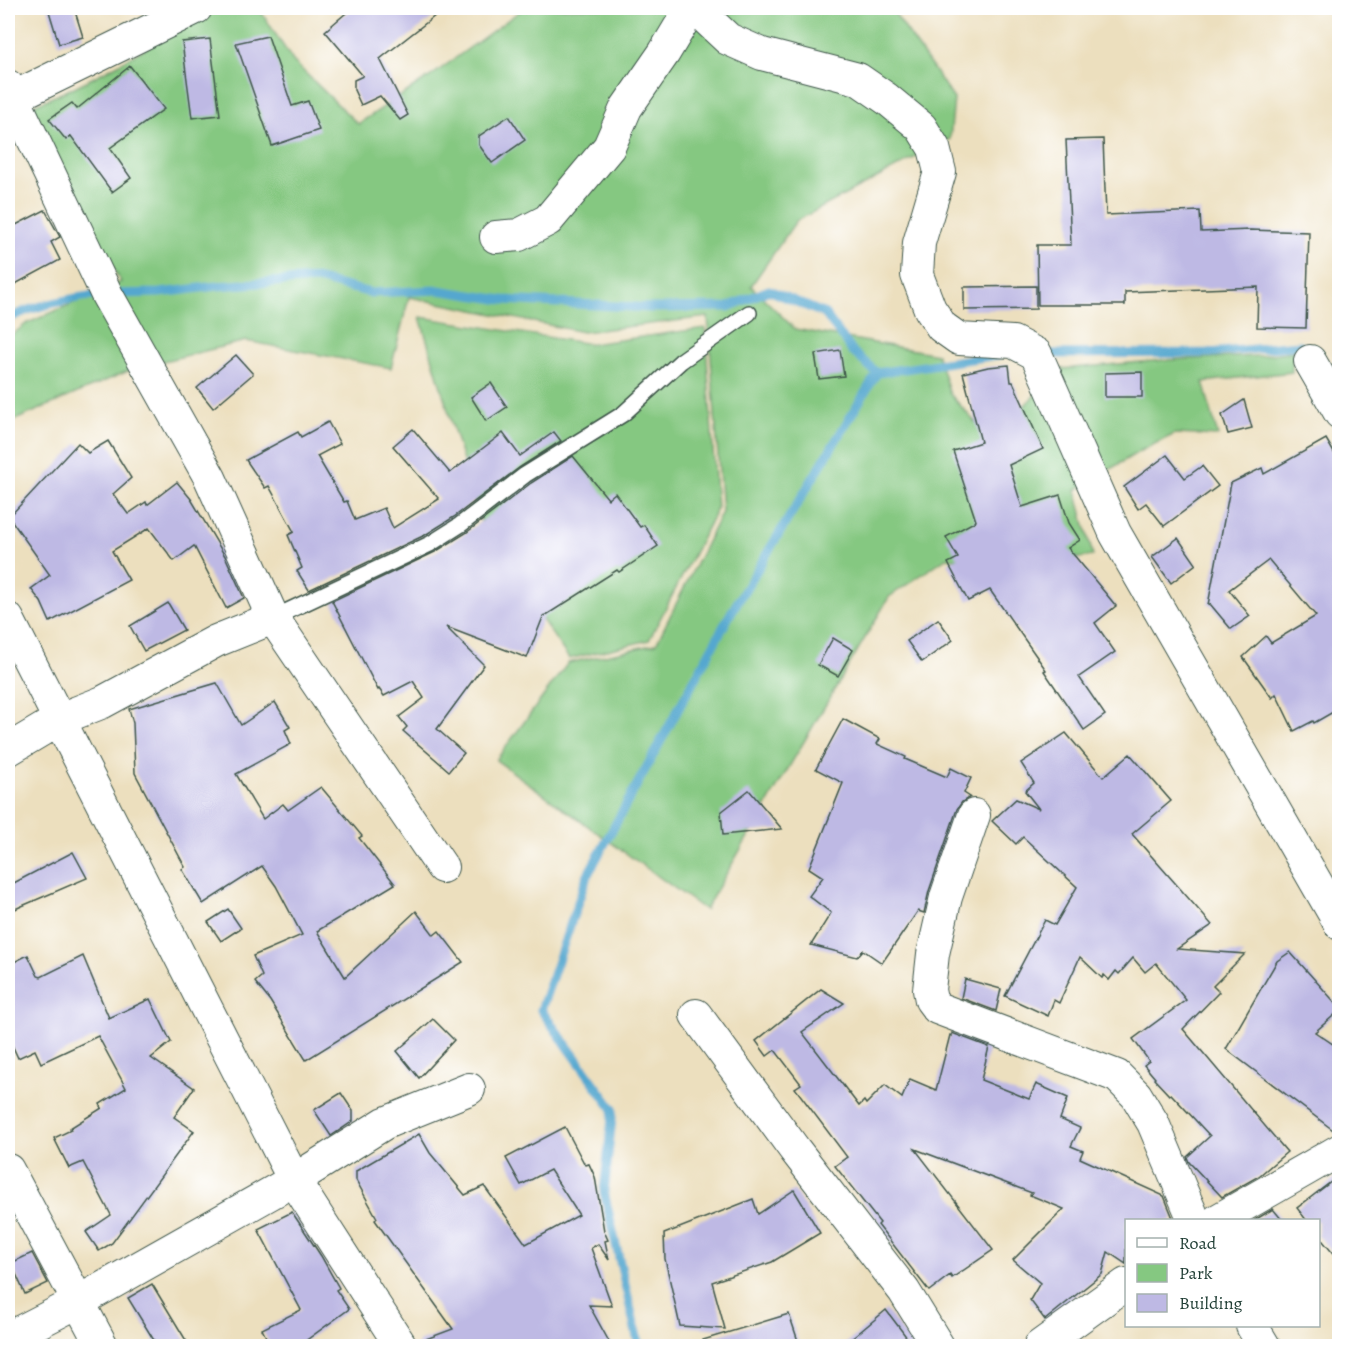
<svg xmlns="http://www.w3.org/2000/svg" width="1347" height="1354" font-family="Alegreya,serif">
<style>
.green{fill:#85c881;stroke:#52825a;stroke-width:1.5}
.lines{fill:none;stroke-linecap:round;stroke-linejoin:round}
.stream{stroke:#54a7cf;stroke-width:9}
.building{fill:#beb9e4}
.lane-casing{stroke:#3e5549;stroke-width:18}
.street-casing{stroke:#3e5549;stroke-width:34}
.lane{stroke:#fff;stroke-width:15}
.street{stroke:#fff;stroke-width:32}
</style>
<rect width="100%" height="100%" fill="#fff"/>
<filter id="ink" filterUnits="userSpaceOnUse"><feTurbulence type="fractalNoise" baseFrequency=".0167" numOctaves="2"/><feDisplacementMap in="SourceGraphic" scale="12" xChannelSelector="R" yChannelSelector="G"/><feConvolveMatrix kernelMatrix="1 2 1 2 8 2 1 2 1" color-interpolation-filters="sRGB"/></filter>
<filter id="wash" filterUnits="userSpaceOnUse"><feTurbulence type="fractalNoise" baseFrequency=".008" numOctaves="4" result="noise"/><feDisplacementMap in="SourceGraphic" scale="24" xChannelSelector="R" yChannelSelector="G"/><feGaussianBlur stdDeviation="1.35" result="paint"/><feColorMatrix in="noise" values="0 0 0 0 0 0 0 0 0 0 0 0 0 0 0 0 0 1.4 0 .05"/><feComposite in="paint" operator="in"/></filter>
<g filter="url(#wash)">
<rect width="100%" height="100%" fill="#ecdfbe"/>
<g class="green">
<path d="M208,8H252L262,13L293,61L358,124L431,76L524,8H891L954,99L950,139L796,221L751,286L795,329L937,354L950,394L975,422L1000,430L1061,369L1165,360L1259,356L1293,351L1292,372L1203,382L1218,436L1175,434L1140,451L1076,490L1093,556L1024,566L946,558L889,597L705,910L496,760L568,663L656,644L722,512L708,317L583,332L409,297L391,368L246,341L135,368L8,423V338L26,324L121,282L21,110C88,85 150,47 208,8Z"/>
<path d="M420,317L591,344L705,328L717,509L649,640L569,659L486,538Z"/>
</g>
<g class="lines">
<g class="stream">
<path d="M114,294L160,293L217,286L316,279L371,293L438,290L503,300L652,308L728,307L769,290L825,314L853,352L877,373"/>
<path d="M8,320C22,308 80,296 101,295"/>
<path d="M1042,354L1209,353L1300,345"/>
<path d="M639,1346L604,1192L613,1109L541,1010L587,876L732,611L877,373L998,355"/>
</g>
</g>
<g id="blocks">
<g class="building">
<path d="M48,8H74L83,37L59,44Z"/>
<path d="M352,8H445L380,59L408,115L400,120L380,96L361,105L354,90V80L363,76L325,31Z"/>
<path d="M268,36L292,106L308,101L319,130L272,146L236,43Z"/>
<path d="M210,39L220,115L192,118L182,42Z"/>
<path d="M130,66L164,109L110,148L131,178L112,192L71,136L66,140L49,119L72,103L77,109Z"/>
<path d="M509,116L525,140L492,163L479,145V136Z"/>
<path d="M1103,139L1106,215L1200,211L1201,232L1250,230L1309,232L1306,328L1257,327L1258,287L1125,292V305H1038L1037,245H1071L1066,140Z"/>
<path d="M45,210L60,237L51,242L60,260L8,288V229Z"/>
<path d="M1036,286V309L964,310V287Z"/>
<path d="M840,350L844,376L819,379L815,354Z"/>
<path d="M236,355L253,374L213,408L197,388Z"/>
<path d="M1009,365L1011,382H1013L1043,449L1009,465L1022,507L1060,495L1069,523L1080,540L1068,548L1116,606L1095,623L1115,652L1079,677L1105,715L1084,730L1044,671L1046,670L990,590L968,601L948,563L958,558L946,537L976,521L953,451L981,442L963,373L988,367Z"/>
<path d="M1142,372V397H1105V373Z"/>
<path d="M491,383L507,407L486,421L471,397Z"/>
<path d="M1244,400L1252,428L1228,434L1222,415Z"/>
<path d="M328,422L340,444L317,456L344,502L347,501L355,520L384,508L393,528L439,499L393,446L413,429L450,473L503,433L520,456L554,432L561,441L520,467L454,517L425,535L309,590L297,571L302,568L288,535L294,532L269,486L265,488L246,460L298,432L301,437Z"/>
<path d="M1326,439L1340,463V708L1314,723L1313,721L1294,731L1276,694L1272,698L1243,657L1266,636L1271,643L1316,616L1269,560L1229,590L1250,616L1231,629L1210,604L1208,605L1231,483L1262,468L1264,474Z"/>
<path d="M108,441L131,478L113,494L128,514L146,502L147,505L177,482L191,499L225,556L244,598L226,608L194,546L174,561L149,528L112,551L129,580L50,622L41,602L31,589L50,575L9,517L78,443L88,453Z"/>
<path d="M1167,455L1185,478L1202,466L1218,486L1164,526L1146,503L1138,509L1124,487Z"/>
<path d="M573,456L608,499L615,493L640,527L644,525L658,546L619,572L617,570L543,617L527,658L446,627L484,665L437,729L464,753L449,771L403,731L407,727L399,717L424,698L413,681L384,696L379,689L378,690L332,601L435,552L466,533L531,483Z"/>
<path d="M1178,538L1196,564L1171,583L1152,557Z"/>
<path d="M168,603L184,630L144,651L130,626Z"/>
<path d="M938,619L953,640L922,662L907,641Z"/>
<path d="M833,638L853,650L838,676L818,665Z"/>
<path d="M217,683L241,725L275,702L290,727L285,730L291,744L236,774L263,819L283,804L288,810L321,787L362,836L359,838L395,884L317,931L345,977L416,911L434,935L439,931L463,962L306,1060L270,1001L255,982L262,976L253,956L302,935L276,886L262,866L203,904L182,869L185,867L135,773L133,723L129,709Z"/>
<path d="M843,719L880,739L877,744L906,757L905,759L947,777L951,768L971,778L964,793L970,797L962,802L957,809L929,891L924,913L918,911L882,963L863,950L857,957L811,945L831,913L809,896L823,877L809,868L843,783L816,769Z"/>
<path d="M1066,733L1103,777L1130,754L1171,801L1132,834L1212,925L1177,949L1245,954L1213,986L1219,992L1183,1029L1287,1152L1259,1176L1222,1197L1189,1162L1187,1157L1210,1136L1171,1094L1169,1095L1154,1079L1155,1078L1144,1065L1149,1061L1133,1039L1186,1000L1156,963L1145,972L1133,958L1119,974L1116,971L1109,980L1104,975L1102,978L1080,957L1059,1003L1054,1000L1048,1016L1005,996L1045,920L1055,925L1077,887L1023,837L1016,844L992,821L1016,799L1039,809L1025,791L1034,783L1021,763Z"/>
<path d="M749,790L782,829L723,835L721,812Z"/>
<path d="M73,852L87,878L8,912V886Z"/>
<path d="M228,909L241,928L221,941L208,922Z"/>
<path d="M1290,952L1340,1008V1010L1315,1032L1340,1049V1132L1337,1133L1226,1049L1277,961Z"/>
<path d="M28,955L38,976L41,977L83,956L109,1018L150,999L171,1042L151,1058L194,1088L174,1117L194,1131L112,1243L99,1251L86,1232L111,1215L83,1162L69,1168L54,1138L71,1130L70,1128L102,1108L100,1104L126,1088L98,1036L41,1063L35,1050L18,1058L8,1036V965Z"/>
<path d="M965,979L1001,989L996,1011L961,998Z"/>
<path d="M821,989L844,1003L802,1032L859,1106L864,1101L866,1104L885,1085L902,1098L910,1079L936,1090L950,1035L952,1036V1033L989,1047L981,1080L1029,1099L1036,1084L1068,1098L1060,1119L1080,1128L1071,1146L1083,1151L1080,1158L1164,1196L1173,1218L1170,1221H1126V1264L1108,1252L1102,1274L1045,1320L1030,1300L1040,1283L1013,1260L1064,1209L1030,1195L1032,1193L915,1149L993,1250L952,1278L950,1275L929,1291L878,1225L880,1223L835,1166L847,1157L795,1088L801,1084L775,1050L767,1056L756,1041Z"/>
<path d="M433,1019L454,1040L419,1078L397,1051Z"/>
<path d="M341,1093L353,1111V1121L331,1136L314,1110Z"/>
<path d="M565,1127L585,1165L589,1164L595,1177L604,1231L608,1240L605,1241L609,1260L598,1244L591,1248L612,1306L589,1305L612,1347H419L418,1342L453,1329L375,1220L377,1218L356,1180V1171L419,1134L430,1153L465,1195L484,1186L526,1244L579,1215L550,1170L521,1185L506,1158Z"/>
<path d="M1340,1175V1262L1318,1235V1221H1307L1297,1208Z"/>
<path d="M794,1190L820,1233L772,1262L712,1282L725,1329L680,1326L665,1259L664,1234L753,1199L758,1214Z"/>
<path d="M1273,1209L1283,1221H1253Z"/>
<path d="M292,1212L321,1256L339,1288L336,1290L349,1309L297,1347H271L262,1329L301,1310L258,1229Z"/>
<path d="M32,1253L48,1283L25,1294L11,1263Z"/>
<path d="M152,1284L190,1347H158L128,1298Z"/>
<path d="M886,1310L914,1347H842Z"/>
<path d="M789,1314L800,1347H704L703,1340Z"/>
</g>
</g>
</g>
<g filter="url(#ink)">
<use href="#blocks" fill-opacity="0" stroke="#3e5549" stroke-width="1.5"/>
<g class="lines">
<defs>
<path id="lane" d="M273,618L430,544L460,525L525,475L623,414L681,361L749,313"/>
<g id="street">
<path d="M695,8L728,39L762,54L858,79L887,99L921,127L934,148L940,172L919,243L917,275L930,309L942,327L959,339L1013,342L1036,354L1115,533L1340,924"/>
<path d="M8,86L107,295L210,478L273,618L442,867"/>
<path d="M14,97L196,8"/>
<path d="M496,237L519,235L548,220L609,147L626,108L664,53L691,8"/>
<path d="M1310,361L1340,413"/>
<path d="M8,619L294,1180L401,1346"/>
<path d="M8,750L60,719L103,702L216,641L273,618"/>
<path d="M974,815L946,897L933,954L929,990L931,1000L937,1008L1117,1076L1136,1095L1153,1123L1194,1220"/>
<path d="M696,1015L795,1150L904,1291L938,1346"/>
<path d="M8,1170L102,1346"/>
<path d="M1218,1220L1340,1150"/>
<path d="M1252,1326L1264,1346"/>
<path d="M8,1338L78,1302L294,1180L385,1123L469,1089"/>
<path d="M1040,1346L1126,1284"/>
</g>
</defs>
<use href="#lane" class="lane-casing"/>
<use href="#street" class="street-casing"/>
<use href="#lane" class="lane"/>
<use href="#street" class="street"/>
</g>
</g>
<rect width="1347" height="1354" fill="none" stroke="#fff" stroke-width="30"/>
<rect x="1125" y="1219" width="195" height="108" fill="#ffffff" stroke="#a5b1ae" stroke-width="1.5"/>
<rect x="1137" y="1238" width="30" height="9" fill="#ffffff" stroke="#a5b1ae" stroke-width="1.5"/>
<text x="1179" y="1249" font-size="18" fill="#1f3d34">Road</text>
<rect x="1137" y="1264" width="30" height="18" fill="#85c881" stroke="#a5b1ae" stroke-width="1.5"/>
<text x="1179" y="1279" font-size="18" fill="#1f3d34">Park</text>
<rect x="1137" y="1294" width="30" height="18" fill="#beb9e4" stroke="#a5b1ae" stroke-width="1.5"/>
<text x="1179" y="1309" font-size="18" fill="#1f3d34">Building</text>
</svg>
